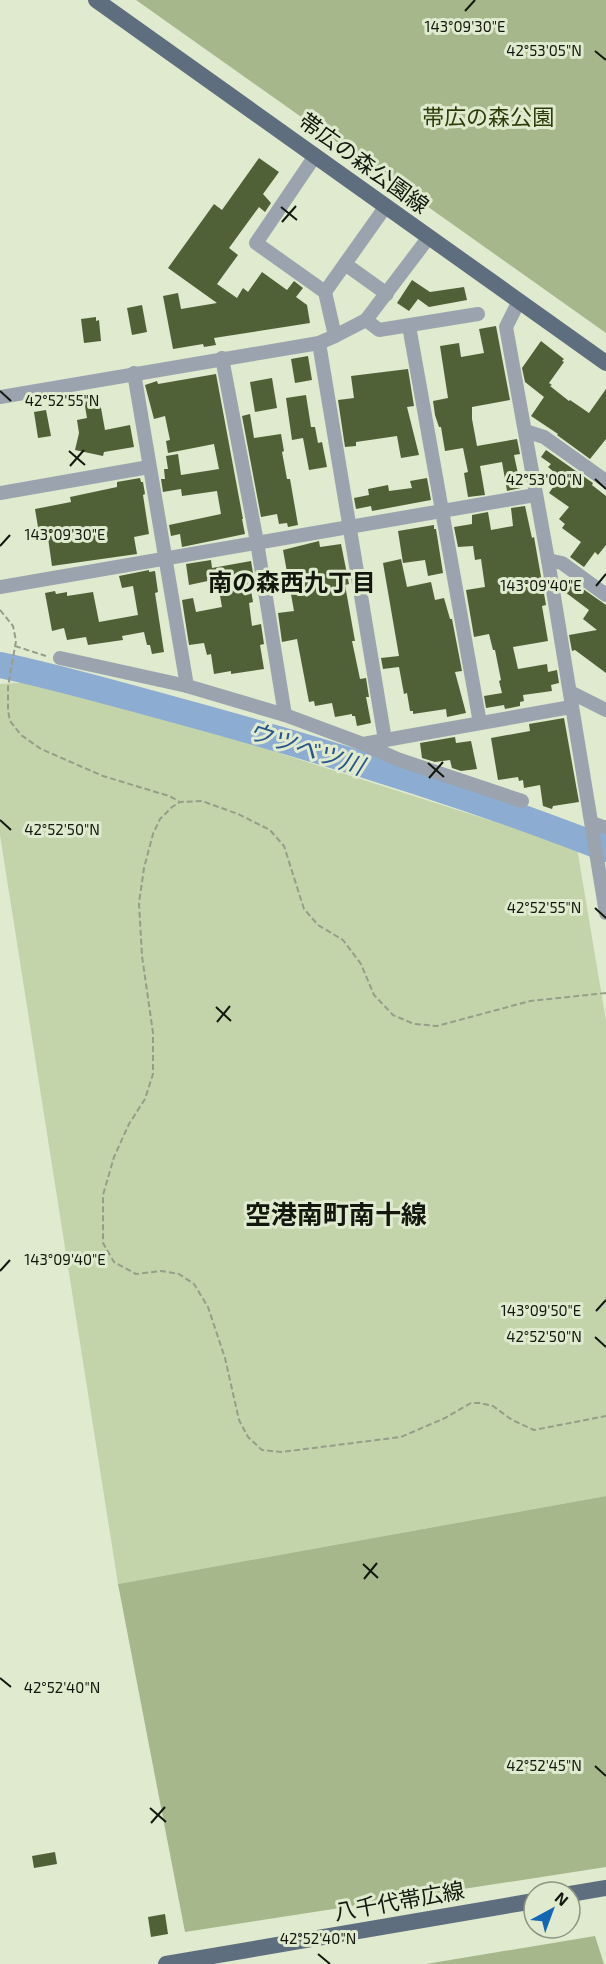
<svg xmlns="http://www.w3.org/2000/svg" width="606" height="1964" font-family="'Exo 2','Noto Sans JP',sans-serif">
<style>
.green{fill:#c3d4aa}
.forest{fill:#a6b88b}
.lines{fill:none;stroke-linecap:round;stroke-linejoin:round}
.river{stroke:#8cacd2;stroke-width:26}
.building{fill:#516137}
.path{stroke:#969e89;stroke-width:2;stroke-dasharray:6 3;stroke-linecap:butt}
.minor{stroke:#9ba4ae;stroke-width:14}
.major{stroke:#5f6e7f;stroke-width:16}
.ticks{fill:none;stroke:#13170d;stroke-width:2}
.labels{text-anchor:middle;stroke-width:6;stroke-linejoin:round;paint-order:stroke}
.park-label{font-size:22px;fill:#2c3c08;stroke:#dfeace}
.street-label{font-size:22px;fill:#13170d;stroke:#dfeace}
.neighbourhood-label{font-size:24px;font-weight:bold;fill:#13170d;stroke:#dfeace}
.water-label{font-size:24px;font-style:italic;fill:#295688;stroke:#dfeace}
.quarter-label{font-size:26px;font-weight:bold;fill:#13170d;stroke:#dfeace}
.ticks-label{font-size:15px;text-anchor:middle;fill:#13170d;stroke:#dfeace;stroke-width:6;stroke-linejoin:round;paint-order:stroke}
</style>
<rect width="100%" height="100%" fill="#dfeace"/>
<path class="green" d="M53,681L577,848L606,1021V1496L118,1584L0,835V684Z"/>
<g class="forest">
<path d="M136,0H606V333Z"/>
<path d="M606,1496V1867L185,1932L118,1584Z"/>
<path d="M595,1936L604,1964H426Z"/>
</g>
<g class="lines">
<path class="river" d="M0,665C57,677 112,693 168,708C316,748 463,793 606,849"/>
</g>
<g class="building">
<path d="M259,158L279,172L263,194L271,203L265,212L259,207L229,248L238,255L217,284L237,298L243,288L248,292L262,272L287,290L294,281L303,288L296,297L307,305L310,323L214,338L216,345L204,347L203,344L173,349L163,296L178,293L181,309L217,303L168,268L214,204L222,210Z"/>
<path d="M412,280L430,292L464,287L467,300L429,307L418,299L409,311L397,303Z"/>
<path d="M142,305L147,332L132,335L127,308Z"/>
<path d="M96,317V321L99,320L101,341L84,343L81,319Z"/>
<path d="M496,326L510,400L472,407V419L477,446L517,439L520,454L514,455L521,488L507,491L502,462L480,466L485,495L468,497L464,473L468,472L463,448L445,451L441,427H439L435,415L433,401L448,398L440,346L459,343L461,357L484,353L479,329Z"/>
<path d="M541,341L564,359L562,361L564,362L549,383L552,385L550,386L569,401L570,400L589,413L606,389V439L590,459L557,435L558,434L531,416L544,397L525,382L522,368Z"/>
<path d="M308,356L312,380L295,383L291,359Z"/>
<path d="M408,369L414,406L407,407L419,455L401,458L397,436L356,442V446L345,447L338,400L354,398L351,376Z"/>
<path d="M216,374L243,519H242L245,534L182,547L180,534L171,536L169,525L221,514L217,491L182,496L181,489L163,492L161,479H165L164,469H168L166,456L178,454L181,475L219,469L214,444L168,453L166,441L170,440L165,416L154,419L145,385L157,381L158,384Z"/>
<path d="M272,378L277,408L255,412L250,382Z"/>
<path d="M306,395L311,427H315L318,443L322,442L327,467L309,470L303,438L292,440L286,398Z"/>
<path d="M99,397L105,430L130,425L134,447L104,452L103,456L75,450L79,433L77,420L87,418L84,400Z"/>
<path d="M46,410L51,436L38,438L34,412Z"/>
<path d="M250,414L254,438L281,434L284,451L282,452L287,479H290L298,525L288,527L287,523L279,524L277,514L261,517L242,416Z"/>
<path d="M546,450L593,483L592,485L606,496V545L598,555L595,552L584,567L570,557L581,542L562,528L565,524L559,519L569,507L549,493L560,477L548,467L551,464L541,457Z"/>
<path d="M140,478L141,482H143L145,494L143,495L149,534L134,537L137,554L52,566L48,538L40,539L35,509L71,502L70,497L117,487V482Z"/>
<path d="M427,478L431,500L372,511L371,506L356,509L354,498L369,495L368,489L388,485L389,491L412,488L410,481Z"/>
<path d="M525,506L532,538L534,537L546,605L542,606L548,641L513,647L518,669L547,664L548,672L557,670L559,683L551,685L552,691L523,695L524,701L520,702V706L505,709L504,705L486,708L484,696L502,693L499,681L501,680L495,650H493L489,634L474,637L466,590L485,587L481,559L475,560L473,546L458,547L454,527L472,524V515L488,512L491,530L513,526L511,508Z"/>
<path d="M434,525V529H436L443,573L428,576L425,560L403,563L398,531Z"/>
<path d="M319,541L320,547L341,544L349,584L345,585L355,641H352L360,679L366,678L369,697H366L371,723L357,726L355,716H352V714L335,717L332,703L315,706L314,701L309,702L297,639L282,642L278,613L294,611L283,550Z"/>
<path d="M401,559L407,587L431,582L435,600L444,598L450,619H452L462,671L455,672L466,713L447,717L446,709L413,714V711H410L407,693L404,694L399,667L383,669L381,658L399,656L383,563Z"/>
<path d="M211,560L212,568L251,561L254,579H249L253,602L249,603L252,626L261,624L264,644L260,645L264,669L231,674V671L214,674L211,654L207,655L204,643L189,645L182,600L193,598L196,612L222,607L217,579L189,585L186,564Z"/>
<path d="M149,570V572L155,571L158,592L155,593L164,652L152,654L150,645H147L144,632L122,636L123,640L88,645L86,637L67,640L64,628L52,631L45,593L55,591L56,594L67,592V596L93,592L99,622L138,615L133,586L122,588L119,576Z"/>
<path d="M573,582L606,605V673L575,650L572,651L569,635L597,630L583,619L589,610L565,592Z"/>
<path d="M564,718L579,802L553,806L552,809L543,806L540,785L524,788L523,780L519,781L518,777L498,780L491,738L530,731L529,724Z"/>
<path d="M455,737L456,743L471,741L477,769L461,771L452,768L450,760L435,762L422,758L420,743Z"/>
<path d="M55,1852L57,1864L34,1868L32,1856Z"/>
<path d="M165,1914L168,1934L151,1937L148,1917Z"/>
</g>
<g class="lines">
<g class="path">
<path d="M0,610L13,626L16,641L8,687V710L10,721L21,735L41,749L103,776L169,796L179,801"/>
<path d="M15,646L46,656"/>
<path d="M606,993L530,1001L437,1026L414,1024L393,1015L374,995L361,964L343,940L318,925L304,909L284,846L270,830L238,814L202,801L180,802L172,807L160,819L153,834L144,868L139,903L142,956L153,1033V1074L145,1099L129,1124L114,1157L103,1195V1243L114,1262L136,1274L161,1271L179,1274L194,1284L208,1307L225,1358L239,1420L248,1437L262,1450L281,1452L401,1437L445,1418L471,1403H480L493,1406L512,1420L534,1430L606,1416"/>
</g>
<g class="minor">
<path d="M315,156L256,243L325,292L335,336"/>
<path d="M345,264L387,294"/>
<path d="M325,292L386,206"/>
<path d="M519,301L506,327L548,560L606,913"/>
<path d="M366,320L379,330L478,314"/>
<path d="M409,326L480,723"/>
<path d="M319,343L385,740"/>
<path d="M222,358L257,542L285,715"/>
<path d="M134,373L187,686"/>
<path d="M0,397L319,343L335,336L366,320L429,237"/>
<path d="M525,431L544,437L606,481"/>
<path d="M0,493L149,467"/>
<path d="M548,560L562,563L606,595"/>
<path d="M0,587L535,495"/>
<path d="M60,658L187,686L285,715L363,744L571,707"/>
<path d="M570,692L606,710"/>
<path d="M363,744L397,759L522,801"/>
<path d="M592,823L606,828"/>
</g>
<g class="major">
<path d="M96,0L606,363"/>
<path d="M570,1894L606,1888"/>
<path d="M166,1964L534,1901"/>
</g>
</g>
<path class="ticks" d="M465,11L475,0M595,51L606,60M281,207L297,220M282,222L296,206M0,391L11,401M69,451L85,465M70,466L84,450M595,479L606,489M0,546L10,535M596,586L606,574M428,763L444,777M429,778L443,762M0,820L11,830M595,908L606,918M216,1007L231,1021M217,1022L230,1006M0,1271L10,1260M596,1311L606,1300M595,1337L606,1347M363,1564L378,1578M364,1579L377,1563M0,1678L11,1687M595,1766L606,1776M150,1808L166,1822M151,1823L165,1807M318,1954L330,1964"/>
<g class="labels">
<g class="park-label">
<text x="488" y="125">帯広の森公園</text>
</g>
<g class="street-label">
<text transform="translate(364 163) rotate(36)" y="8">帯広の森公園線</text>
<text transform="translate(399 1901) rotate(-10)" y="8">八千代帯広線</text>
</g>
<g class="neighbourhood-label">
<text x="292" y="591">南の森西九丁目</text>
</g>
<g class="water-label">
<text transform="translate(306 749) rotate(18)" y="8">ウツベツ川</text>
</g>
<g class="quarter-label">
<text x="336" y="1224">空港南町南十線</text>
</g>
</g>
<g class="ticks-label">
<text x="465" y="32">143°09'30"E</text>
<text x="544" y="56">42°53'05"N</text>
<text x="62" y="406">42°52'55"N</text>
<text x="544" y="485">42°53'00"N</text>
<text x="65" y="540">143°09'30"E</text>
<text x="541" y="591">143°09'40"E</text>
<text x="62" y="835">42°52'50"N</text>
<text x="544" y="913">42°52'55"N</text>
<text x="65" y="1265">143°09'40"E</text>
<text x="541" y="1316">143°09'50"E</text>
<text x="544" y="1342">42°52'50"N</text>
<text x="62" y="1693">42°52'40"N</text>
<text x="544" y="1771">42°52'45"N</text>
<text x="318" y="1944">42°52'40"N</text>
</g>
<g transform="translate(552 1910) rotate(41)"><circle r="28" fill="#dfeace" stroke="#8d9681" stroke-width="1.5"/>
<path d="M0-4.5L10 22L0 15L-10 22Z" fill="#1366b4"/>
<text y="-9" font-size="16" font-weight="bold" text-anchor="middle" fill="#13170d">N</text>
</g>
</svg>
